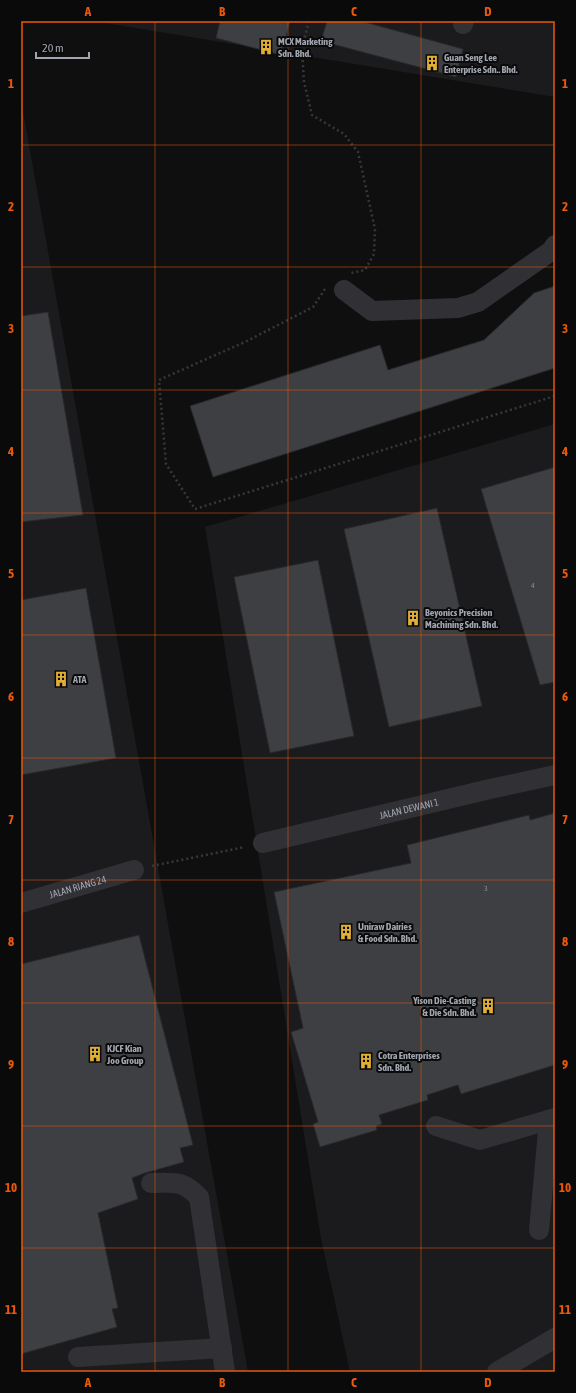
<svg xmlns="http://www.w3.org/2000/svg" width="576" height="1393" font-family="'Asap Condensed',sans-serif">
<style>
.built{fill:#1b1b1d}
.building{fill:#3e3f43;stroke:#29292c}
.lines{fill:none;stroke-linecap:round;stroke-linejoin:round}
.path{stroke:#37383c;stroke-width:2.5;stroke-dasharray:2 3;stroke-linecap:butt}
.minor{stroke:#313135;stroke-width:20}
.grid{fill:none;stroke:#e8590c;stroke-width:1;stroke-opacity:0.55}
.labels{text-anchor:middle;stroke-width:4;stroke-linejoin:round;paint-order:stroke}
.number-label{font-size:8px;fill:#888c95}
.poi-label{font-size:10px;font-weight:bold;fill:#a1a5b0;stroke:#0a0a0b;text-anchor:start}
.street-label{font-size:10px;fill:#a1a5b0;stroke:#0a0a0b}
.neatline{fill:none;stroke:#e8590c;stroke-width:1.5}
.grid-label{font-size:13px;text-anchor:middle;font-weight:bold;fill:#e8590c}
</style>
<rect width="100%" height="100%" fill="#0f0f10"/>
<g class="built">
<path d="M93,21H555V97Z"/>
<path d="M21,100L248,1372H54L21,1369Z"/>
<path d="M555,424V1372H350L321,1238L205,527Z"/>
</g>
<g class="building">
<path d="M220,21H290L281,55L216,38Z"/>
<path d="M327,21H361L463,49L456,77L321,41Z"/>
<path d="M555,286V368L213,477L190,406L380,345L388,370L484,340L534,293Z"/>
<path d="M48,312L83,515L21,522V316Z"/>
<path d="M555,467V682L540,685L481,489Z"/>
<path d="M437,508L482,706L389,727L344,529Z"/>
<path d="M318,560L354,736L270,753L234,577Z"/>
<path d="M86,588L116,758L21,775V600Z"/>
<path d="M555,813V1065L461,1094L458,1085L427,1095L428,1100L379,1115L382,1124L376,1126L377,1130L320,1147L313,1124L318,1122L291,1032L303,1028L274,892L411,863L407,845L529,815L530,820Z"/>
<path d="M139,935L193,1145L180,1148L184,1162L145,1173L132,1178L138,1199L98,1213L118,1308L112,1309L117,1327L21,1354V964Z"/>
</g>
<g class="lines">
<g class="path">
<path d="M309,21L302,48L304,82L312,115L344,134L358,152L375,229L374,254L365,270L351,273"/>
<path d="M325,289L313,307L245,342L159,380L166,464L195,509L555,396"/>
<path d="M152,866L245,847"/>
</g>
<g class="minor">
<path d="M463,24L464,21"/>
<path d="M344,290L372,311L458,308L478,302L551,251L555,245"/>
<path id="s1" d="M263,843L490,789L555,775"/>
<path id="s2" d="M21,903L134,870"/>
<path d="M436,1126L480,1140L555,1118"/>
<path d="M151,1183C174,1183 181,1179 199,1197L225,1372"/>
<path d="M539,1230L549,1120"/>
<path d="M78,1357L222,1348"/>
<path d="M497,1372L555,1338"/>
</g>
</g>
<path class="grid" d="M155,21V1372M288,21V1372M421,21V1372M21,145H555M21,267H555M21,390H555M21,513H555M21,635H555M21,758H555M21,880H555M21,1003H555M21,1126H555M21,1248H555"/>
<defs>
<symbol id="building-bare" viewBox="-9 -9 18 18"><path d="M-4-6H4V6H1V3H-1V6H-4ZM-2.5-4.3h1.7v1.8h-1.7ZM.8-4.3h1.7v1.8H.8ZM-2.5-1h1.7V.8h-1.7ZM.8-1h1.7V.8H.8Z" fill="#e2af35" stroke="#0a0a0b" stroke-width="2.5" paint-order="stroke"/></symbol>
</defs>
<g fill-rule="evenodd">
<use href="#building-bare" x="255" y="36" width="22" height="22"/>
<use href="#building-bare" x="421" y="52" width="22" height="22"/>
<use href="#building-bare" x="402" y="607" width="22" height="22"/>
<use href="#building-bare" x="50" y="668" width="22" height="22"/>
<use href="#building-bare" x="335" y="921" width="22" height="22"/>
<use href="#building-bare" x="477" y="995" width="22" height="22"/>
<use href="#building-bare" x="84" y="1043" width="22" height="22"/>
<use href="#building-bare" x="355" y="1050" width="22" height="22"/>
</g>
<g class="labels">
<g class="number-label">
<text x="533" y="588">4</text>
<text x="486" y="891">3</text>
</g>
<g class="poi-label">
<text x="278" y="45">MCX Marketing<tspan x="278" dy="12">Sdn. Bhd.</tspan></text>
<text x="444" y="61">Guan Seng Lee<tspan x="444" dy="12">Enterprise Sdn.. Bhd.</tspan></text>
<text x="425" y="616">Beyonics Precision<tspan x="425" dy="12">Machining Sdn. Bhd.</tspan></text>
<text x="73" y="683">ATA</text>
<text x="358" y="930">Uniraw Dairies<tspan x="358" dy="12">&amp; Food Sdn. Bhd.</tspan></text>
<text x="476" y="1004" text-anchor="end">Yison Die-Casting<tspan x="476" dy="12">&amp; Die Sdn. Bhd.</tspan></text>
<text x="107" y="1052">KJCF Kian<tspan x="107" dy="12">Joo Group</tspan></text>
<text x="378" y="1059">Cotra Enterprises<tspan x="378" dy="12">Sdn. Bhd.</tspan></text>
</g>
<g class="street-label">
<text dy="4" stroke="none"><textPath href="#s1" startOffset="150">JALAN DEWANI 1</textPath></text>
<text dy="4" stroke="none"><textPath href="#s2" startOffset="59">JALAN RIANG 24</textPath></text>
</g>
</g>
<rect width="576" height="1393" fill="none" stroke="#0a0a0b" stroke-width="44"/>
<path d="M36 52v6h53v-6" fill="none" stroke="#a1a5b0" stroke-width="2"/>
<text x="42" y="52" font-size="12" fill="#a1a5b0" stroke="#0a0a0b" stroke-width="3" paint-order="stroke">20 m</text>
<rect x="22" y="22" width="532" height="1349" class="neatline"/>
<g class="grid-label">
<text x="88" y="16">A</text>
<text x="222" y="16">B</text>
<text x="354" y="16">C</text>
<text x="488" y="16">D</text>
<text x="11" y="88">1</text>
<text x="565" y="88">1</text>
<text x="11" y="211">2</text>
<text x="565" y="211">2</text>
<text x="11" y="333">3</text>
<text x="565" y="333">3</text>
<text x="11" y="456">4</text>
<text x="565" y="456">4</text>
<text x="11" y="578">5</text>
<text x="565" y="578">5</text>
<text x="11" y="701">6</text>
<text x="565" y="701">6</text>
<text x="11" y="824">7</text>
<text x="565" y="824">7</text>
<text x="11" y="946">8</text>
<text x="565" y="946">8</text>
<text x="11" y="1069">9</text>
<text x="565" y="1069">9</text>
<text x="11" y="1192">10</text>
<text x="565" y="1192">10</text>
<text x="11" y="1314">11</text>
<text x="565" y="1314">11</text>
<text x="88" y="1387">A</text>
<text x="222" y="1387">B</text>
<text x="354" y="1387">C</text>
<text x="488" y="1387">D</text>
</g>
</svg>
